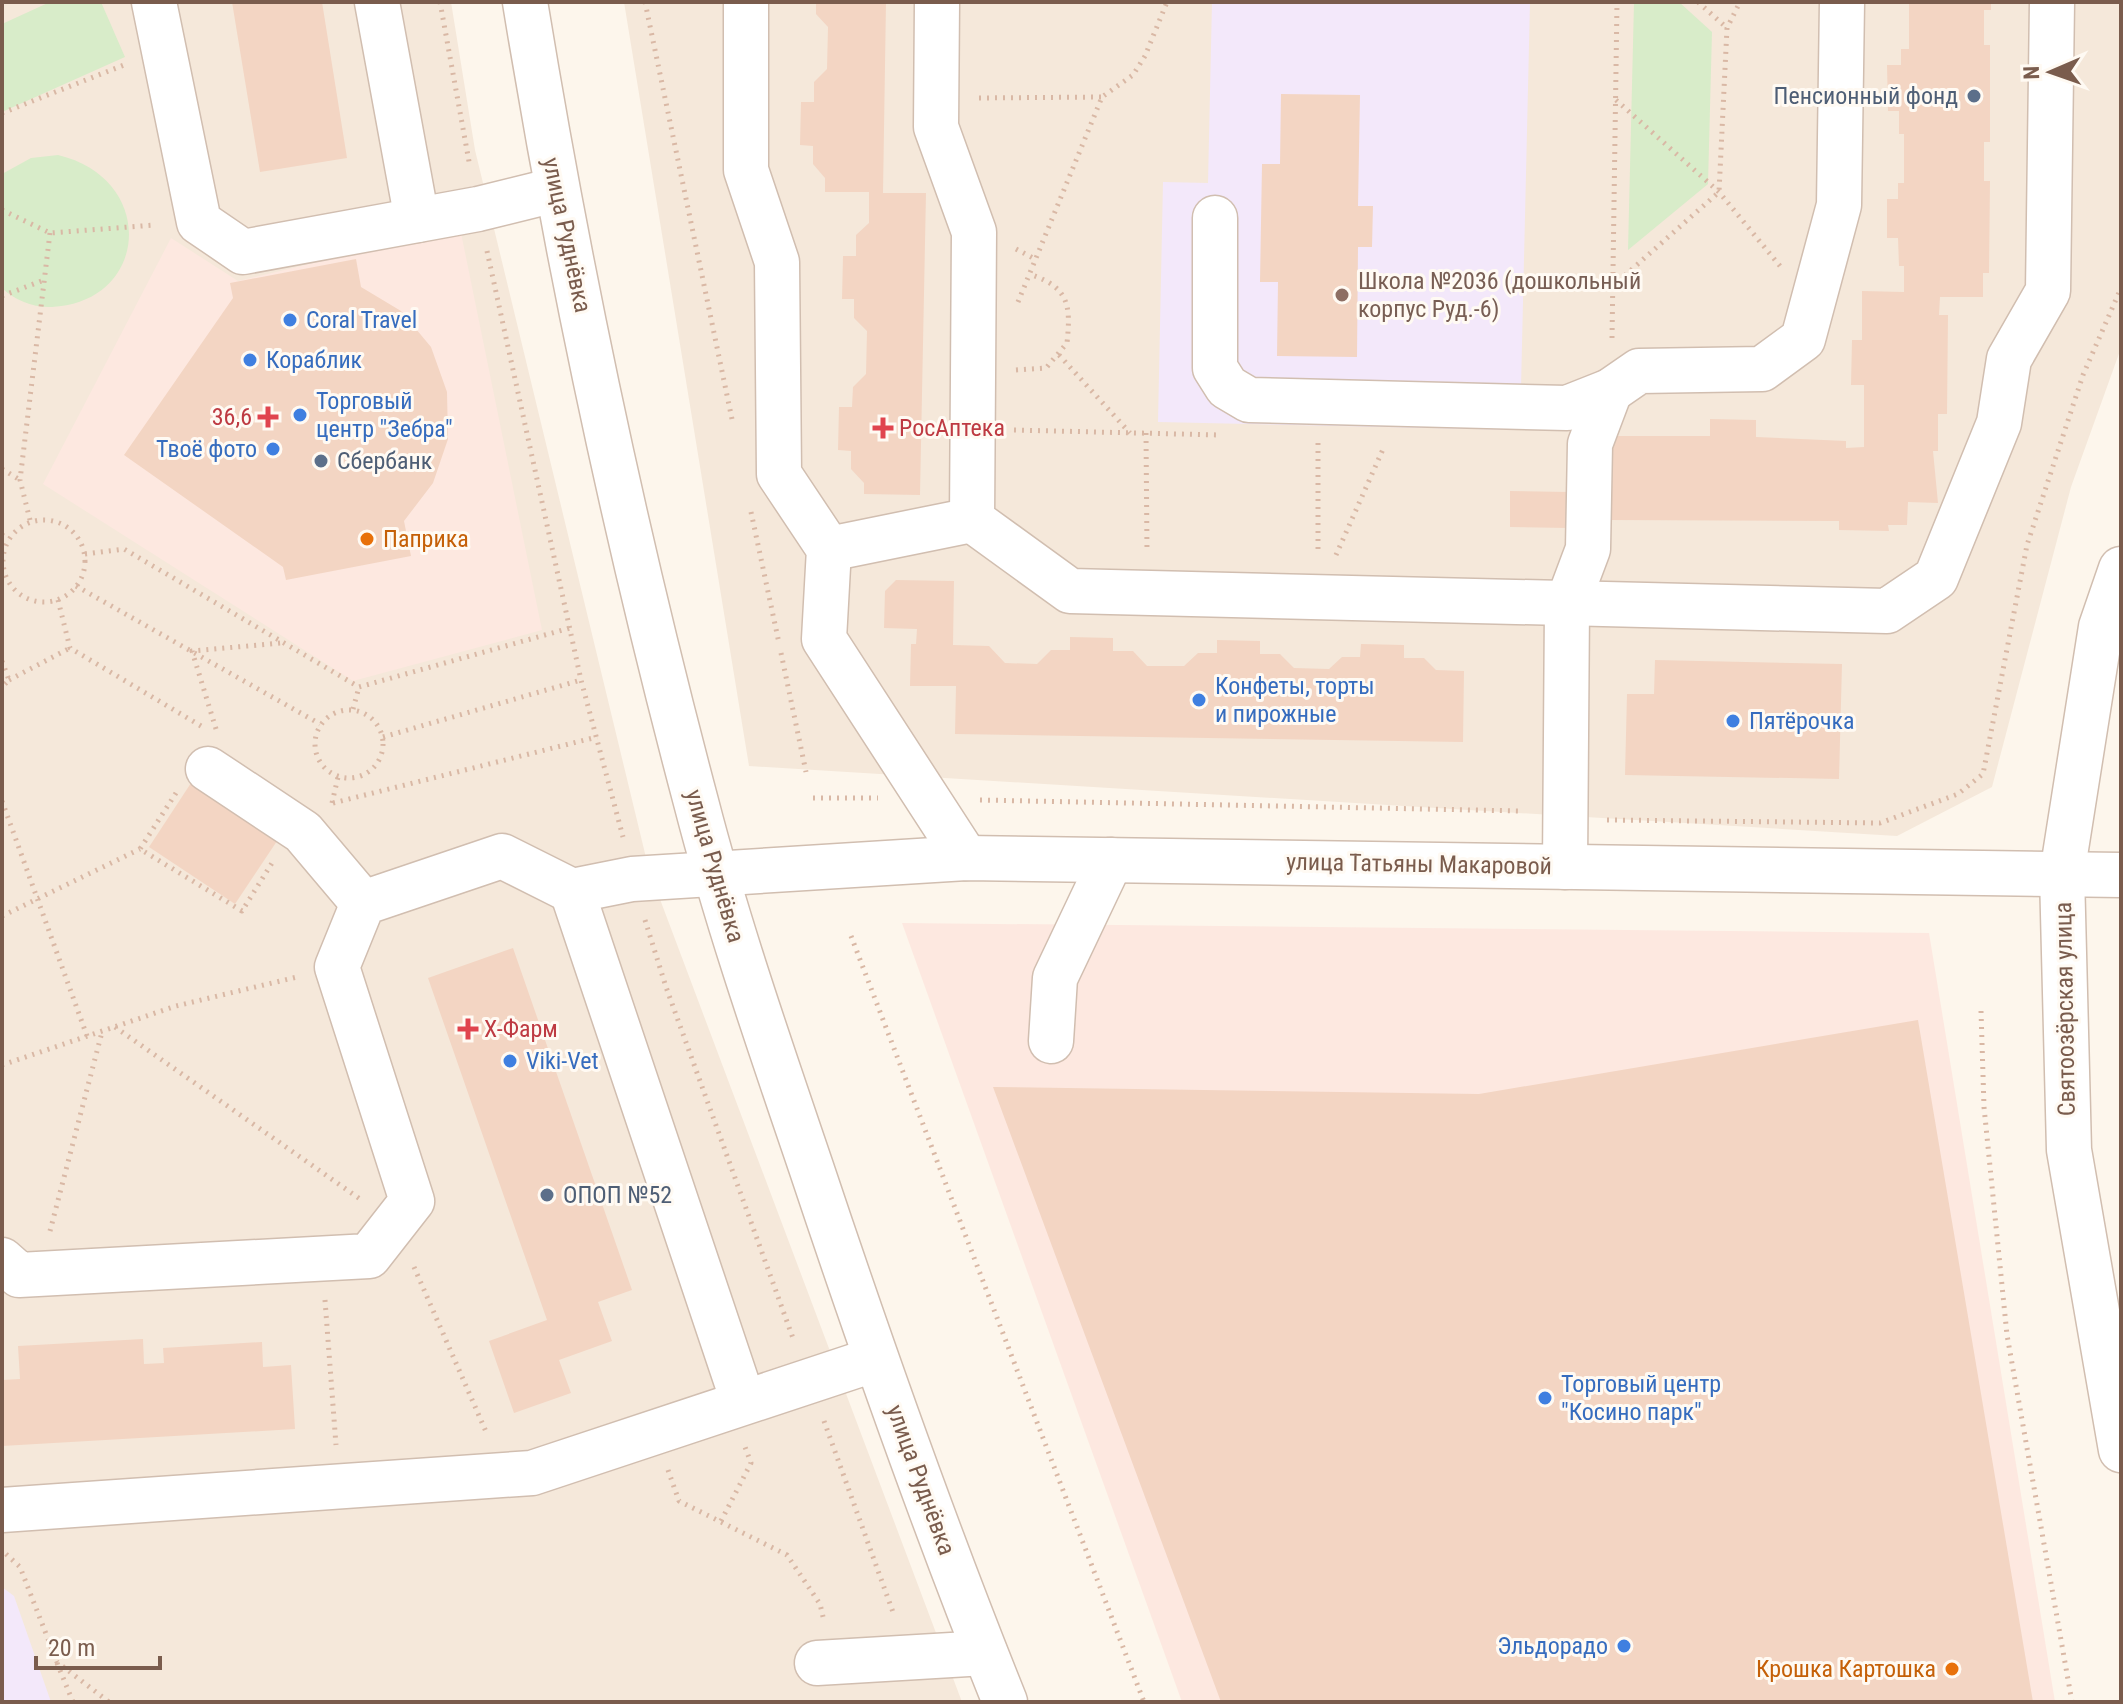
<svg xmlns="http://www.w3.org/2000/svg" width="2123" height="1704" font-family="'Roboto Condensed',sans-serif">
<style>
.residential{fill:#f5e8da}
.commercial{fill:#fde8e0}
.education{fill:#f3e8fa}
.green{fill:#d8ecc9}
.building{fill:#f3d5c3}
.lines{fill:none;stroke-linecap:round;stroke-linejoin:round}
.minor-casing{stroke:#d1beb0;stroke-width:47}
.path{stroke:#d9b8a5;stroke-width:5;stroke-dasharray:2 6;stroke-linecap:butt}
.minor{stroke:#fff;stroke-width:44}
.service-dot{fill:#5c6f8a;stroke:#fffaf3;stroke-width:3}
.education-dot{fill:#8d6e63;stroke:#fffaf3;stroke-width:3}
.shop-dot{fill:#3f7fe0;stroke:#fffaf3;stroke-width:3}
.health-dot{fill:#e0444e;stroke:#fffaf3;stroke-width:3}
.food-dot{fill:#e8710a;stroke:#fffaf3;stroke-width:3}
.labels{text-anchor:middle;stroke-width:6;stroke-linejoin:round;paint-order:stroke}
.service-label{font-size:24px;fill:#4e5e75;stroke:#fffaf3;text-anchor:start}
.street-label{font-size:24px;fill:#7a5c4d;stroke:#fffaf3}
.education-label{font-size:24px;fill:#785e54;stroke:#fffaf3;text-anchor:start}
.shop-label{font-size:24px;fill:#366cbe;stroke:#fffaf3;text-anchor:start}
.health-label{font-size:24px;fill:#be3a42;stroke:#fffaf3;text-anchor:start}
.food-label{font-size:24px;fill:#c56008;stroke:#fffaf3;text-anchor:start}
</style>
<rect width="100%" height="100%" fill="#fdf6ec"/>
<g class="residential">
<path d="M2,2H451L475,150L649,870L962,1702H2Z"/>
<path d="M624,2H2121V348L2071,487L1992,787L1897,836L749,766Z"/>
</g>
<g class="commercial">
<path d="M460,228L542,630L353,681L43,484L171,238L238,281Z"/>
<path d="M902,923L1929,933L2055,1702H1182Z"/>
</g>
<g class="education">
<path d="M1212,2H1530L1520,430L1158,422L1163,182L1208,183Z"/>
<path d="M2,1587L14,1596L51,1702H2Z"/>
</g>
<g class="green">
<path d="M50,2H101L125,57L2,112V24Z"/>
<path d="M1634,2H1679L1712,32L1708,184L1628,250Z"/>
<path d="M58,155C158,179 149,302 52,307C34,308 14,300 2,288V174L31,158Z"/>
</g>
<g class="building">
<path d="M232,2H322L347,158L260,172Z"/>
<path d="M816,2H886L883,193H926L920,495L864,494V483L851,469V451L838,450L839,407H852L853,387L866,374L867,331L854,318V299H842L843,256H856V235L869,223V192H825V178L813,164V146L800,145L801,102H814V82L827,69L828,27L816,14Z"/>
<path d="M1909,2H1991V10H1984V45H1990V142H1984V181H1990L1989,273H1983V297H1940L1939,315H1948L1947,414H1938V451H1933L1938,503L1908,502L1907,525H1888L1889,531L1839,530V521L1609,520V436H1710V419L1756,420V437L1846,441V448L1864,447V385H1851L1852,340H1862V291L1904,292V266H1899L1898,238H1887V199H1898V183H1904V134H1899V111H1888L1887,65H1901V49H1909Z"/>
<path d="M1281,94L1360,95L1358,206H1373L1372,247H1358L1357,357L1277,356L1278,282H1260L1262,164H1280Z"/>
<path d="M356,259L361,287L401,311L431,347L447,392L448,439L433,483L404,521L411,556L286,580L283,567L124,455L233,298L230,283Z"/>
<path d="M1510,491L1569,492L1568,528L1510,527Z"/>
<path d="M896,580L954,581L953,645L989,646L1005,663L1037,664L1051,650H1070V637L1113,638V651H1133L1147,666H1184L1198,653H1217V640L1260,641V654H1280L1294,668L1329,669L1342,657H1360L1361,644L1404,645V658H1424L1436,670L1464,671L1463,742L955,734L956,686H910L911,644H916L917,629L884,628L885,591Z"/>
<path d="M1655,660L1842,664L1839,779L1625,775L1627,694H1654Z"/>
<path d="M193,780L279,838L235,904L149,847Z"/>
<path d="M513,948L632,1290L598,1302L612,1341L559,1360L571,1393L514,1413L489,1341L547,1320L428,978Z"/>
<path d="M1918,1020L2033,1702H1221L993,1087L1479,1094Z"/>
<path d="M143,1339L144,1364L164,1363L163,1348L262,1342L263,1367L291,1365L295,1429L2,1446V1380L20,1379L18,1346Z"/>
</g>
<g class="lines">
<defs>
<g id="minor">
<path d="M154,2L199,222L243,252L478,209L555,190"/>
<path d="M377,2L417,220"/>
<path d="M525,2C569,271 626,539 696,802C728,926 770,1046 811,1167C871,1347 934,1526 1005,1702"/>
<path d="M746,2V170L777,262L779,474L829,549L824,639L966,858"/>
<path d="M937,2L936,127L974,232L972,520L1070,591L1887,611L1936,578L1999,423L2009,359L2048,291L2052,2"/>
<path d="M1215,218V368L1227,387L1249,400L1567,408L1610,391L1639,371L1762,369L1803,339L1839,205L1842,2"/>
<path d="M829,549L972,520"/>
<path d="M2121,569L2101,627L2062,874L2069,1150L2121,1450"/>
<path d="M208,769L303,832L363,903"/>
<path d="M1565,867L1567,605L1588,549L1590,444L1610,391"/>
<path d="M572,891L743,1401"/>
<path d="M1051,1041L1055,978L1111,860"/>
<path d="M2,1260L19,1275L369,1256L412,1201L337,967L363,903L502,856L572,891L632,879L966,858L2121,875"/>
<path d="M2,1510L532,1473L876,1359"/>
<path d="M817,1663L985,1653"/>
</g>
</defs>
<use href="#minor" class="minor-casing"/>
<g class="path">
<path d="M440,2L470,167"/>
<path d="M645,2L733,424"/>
<path d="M1698,2L1727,28"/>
<path d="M979,98L1102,97"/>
<path d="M1616,100L1719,192L1780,266"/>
<path d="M2,113L124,65"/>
<path d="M2,210L50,233L155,225"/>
<path d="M1016,249L1035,259"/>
<path d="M487,251L581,680L623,837"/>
<path d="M1613,286L1719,192L1727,28L1740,2"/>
<path d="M2,296L44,280"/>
<path d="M1018,302L1102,97L1133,75L1145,56L1167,2"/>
<path d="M1612,338L1617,2"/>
<path d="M1059,355L1130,433"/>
<path d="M1016,370L1046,368L1067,343C1071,305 1069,287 1029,274"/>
<path d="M1014,430L1220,435"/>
<path d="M1146,433L1147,552"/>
<path d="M1318,443V553"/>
<path d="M2,469L20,480"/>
<path d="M751,512L779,643"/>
<circle cx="44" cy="561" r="41"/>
<path d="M30,520L20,480L50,233"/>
<path d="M2,535L9,539"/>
<path d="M85,554L124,549L359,687L570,628"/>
<path d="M1336,555L1384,447"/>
<path d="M76,586L320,724"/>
<path d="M58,600L70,648L201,726"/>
<path d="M781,653L806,772"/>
<path d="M2,661L9,680L2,687"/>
<path d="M9,680L70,648"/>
<path d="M353,709L359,687"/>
<circle cx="349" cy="744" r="34"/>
<path d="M216,729L192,651L281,643"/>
<path d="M383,737L581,680"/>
<path d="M176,793L140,849L242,911L272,863"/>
<path d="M813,798H878"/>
<path d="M980,800L1522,811"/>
<path d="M2,801L87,1036"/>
<path d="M332,803L338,777"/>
<path d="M333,803L597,737"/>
<path d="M1607,820L1880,823L1958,794L1983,774L2027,545L2083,375L2121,288"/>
<path d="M2,916L140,849"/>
<path d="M645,920L666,987L794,1341"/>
<path d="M851,936L1144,1702"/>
<path d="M1981,1011L1984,1107L2007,1335L2072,1702"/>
<path d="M115,1027L360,1199"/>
<path d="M2,1065L176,1006L297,977"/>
<path d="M50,1231L102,1032"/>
<path d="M414,1267L487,1434"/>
<path d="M325,1300L336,1445"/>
<path d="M824,1421L894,1615"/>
<path d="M668,1470L679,1501L787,1555L820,1604L824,1621"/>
<path d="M721,1521L751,1463L745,1447"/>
<path d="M6,1554L20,1567L57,1662L109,1702"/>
<path d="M57,1663L73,1702"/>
</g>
<use href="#minor" class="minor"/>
</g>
<g class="service-dot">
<circle cx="1974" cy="96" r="8"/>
<circle cx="321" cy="461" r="8"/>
<circle cx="547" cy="1195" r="8"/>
</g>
<circle class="education-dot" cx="1342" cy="295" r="8"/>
<g class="shop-dot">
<circle cx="290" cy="320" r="8"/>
<circle cx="250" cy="360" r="8"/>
<circle cx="300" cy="415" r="8"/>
<circle cx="273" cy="449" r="8"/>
<circle cx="1199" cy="700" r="8"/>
<circle cx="1733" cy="721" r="8"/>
<circle cx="510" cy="1061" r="8"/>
<circle cx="1545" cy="1398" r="8"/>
<circle cx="1624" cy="1646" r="8"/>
</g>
<g class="health-dot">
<path d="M264 405h8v8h8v8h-8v8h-8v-8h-8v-8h8z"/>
<path d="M879 416h8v8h8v8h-8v8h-8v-8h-8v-8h8z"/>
<path d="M464 1017h8v8h8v8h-8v8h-8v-8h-8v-8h8z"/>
</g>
<g class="food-dot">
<circle cx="367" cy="539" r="8"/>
<circle cx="1952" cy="1669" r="8"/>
</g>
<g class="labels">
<g class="service-label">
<text x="1958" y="104" text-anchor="end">Пенсионный фонд</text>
<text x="337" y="469">Сбербанк</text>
<text x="563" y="1203">ОПОП №52</text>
</g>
<g class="street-label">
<text transform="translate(567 235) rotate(78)" y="8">улица Руднёвка</text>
<text transform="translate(1419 864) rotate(1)" y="8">улица Татьяны Макаровой</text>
<text transform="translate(715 866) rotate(74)" y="8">улица Руднёвка</text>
<text transform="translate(2065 1009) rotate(-91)" y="8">Святоозёрская улица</text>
<text transform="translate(921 1480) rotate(70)" y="8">улица Руднёвка</text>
</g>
<g class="education-label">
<text x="1358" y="289">Школа №2036 (дошкольный<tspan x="1358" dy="28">корпус Руд.-6)</tspan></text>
</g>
<g class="shop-label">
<text x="306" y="328">Coral Travel</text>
<text x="266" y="368">Кораблик</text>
<text x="316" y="409">Торговый<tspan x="316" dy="28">центр "Зебра"</tspan></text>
<text x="257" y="457" text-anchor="end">Твоё фото</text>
<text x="1215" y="694">Конфеты, торты<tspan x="1215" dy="28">и пирожные</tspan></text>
<text x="1749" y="729">Пятёрочка</text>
<text x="526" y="1069">Viki-Vet</text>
<text x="1561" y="1392">Торговый центр<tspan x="1561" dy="28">"Косино парк"</tspan></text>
<text x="1608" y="1654" text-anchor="end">Эльдорадо</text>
</g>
<g class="health-label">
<text x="252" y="425" text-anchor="end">36,6</text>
<text x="899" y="436">РосАптека</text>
<text x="484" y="1037">X-Фарм</text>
</g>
<g class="food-label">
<text x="383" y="547">Паприка</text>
<text x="1936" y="1677" text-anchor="end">Крошка Картошка</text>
</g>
</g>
<rect width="2123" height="1704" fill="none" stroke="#7a5c4d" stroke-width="8"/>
<g transform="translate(2051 72) rotate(268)" stroke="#fffaf3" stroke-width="6" paint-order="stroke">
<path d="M0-6L14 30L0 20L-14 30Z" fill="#7a5c4d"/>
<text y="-12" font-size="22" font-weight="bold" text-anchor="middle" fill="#7a5c4d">N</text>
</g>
<path d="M36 1656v12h124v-12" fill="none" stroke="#7a5c4d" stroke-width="4"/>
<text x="48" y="1656" font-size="24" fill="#7a5c4d" stroke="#fffaf3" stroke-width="6" paint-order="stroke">20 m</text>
</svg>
